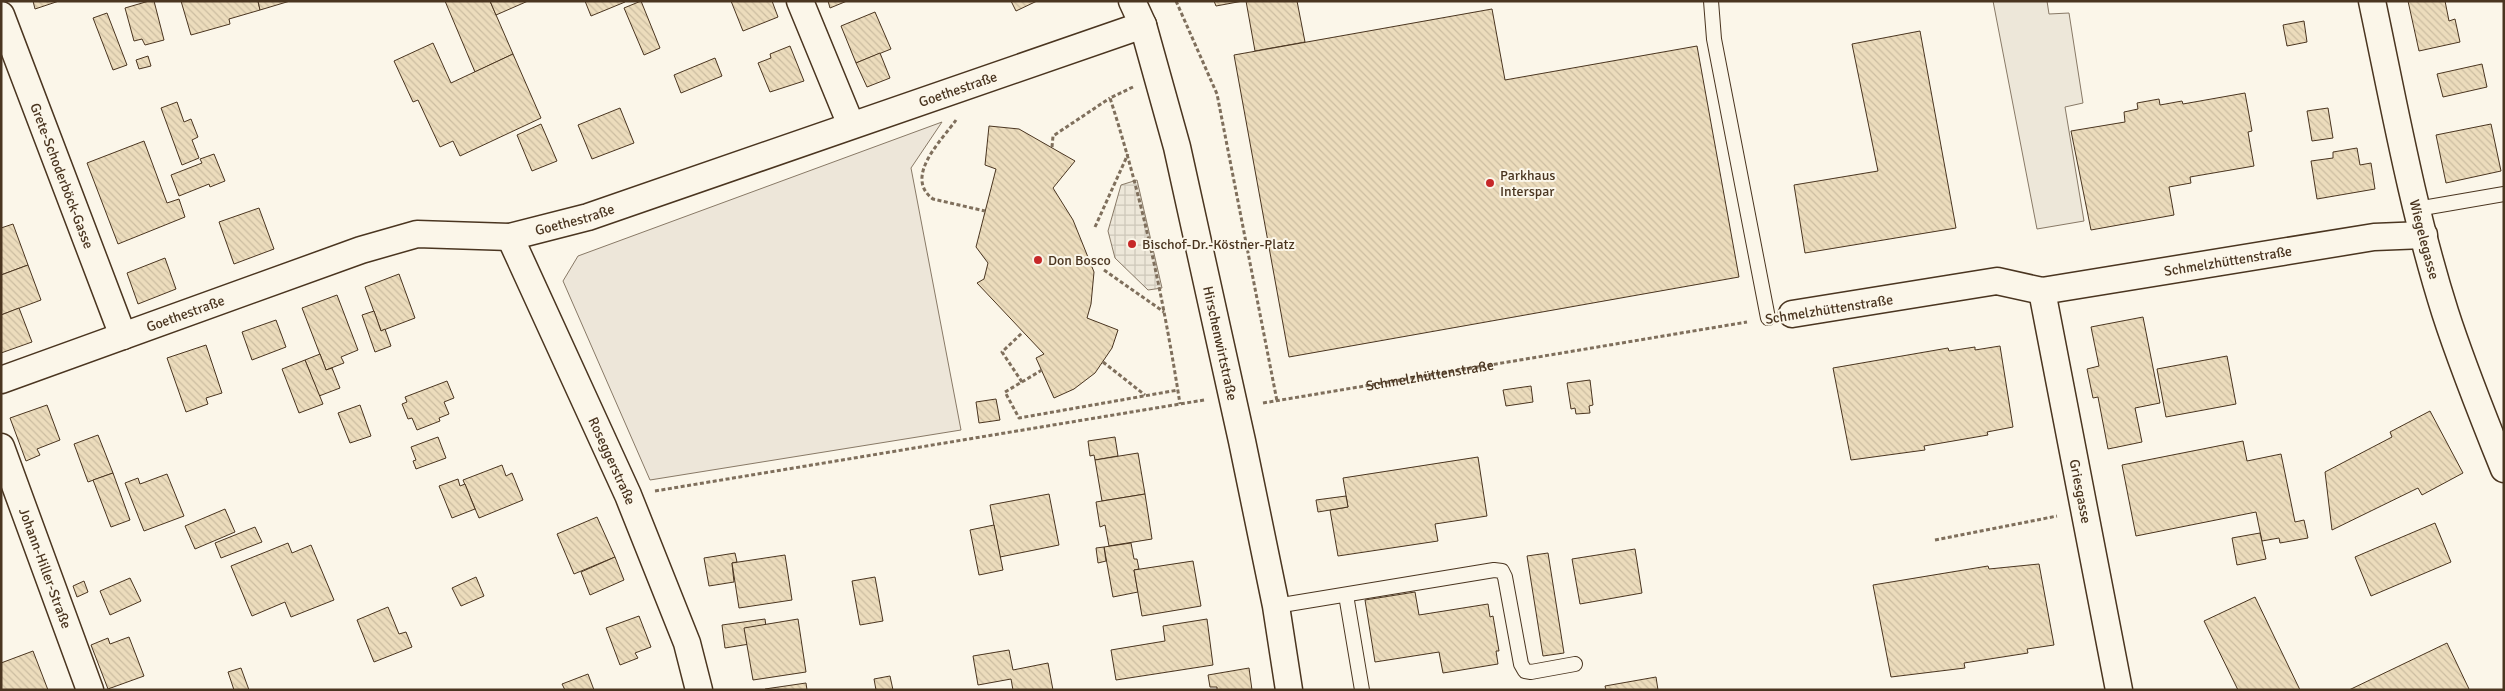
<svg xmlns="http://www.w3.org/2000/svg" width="2505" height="691" font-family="Signika,sans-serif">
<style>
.grass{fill:#ede6d9;stroke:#887966}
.parking{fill:#ede7d9;stroke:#887966}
.plaza{fill:url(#plaza-grid);stroke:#887966}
.building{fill:url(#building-back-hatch);stroke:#4a3520}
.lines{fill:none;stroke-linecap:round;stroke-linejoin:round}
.service-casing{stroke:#4a3520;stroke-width:16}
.minor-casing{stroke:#4a3520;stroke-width:29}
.path{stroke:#7f6f5c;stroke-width:3;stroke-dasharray:4 2.5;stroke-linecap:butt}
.service{stroke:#fbf6e9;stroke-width:14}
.minor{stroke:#fbf6e9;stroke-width:26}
.poi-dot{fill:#c62828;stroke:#fbf6e9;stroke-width:2}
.labels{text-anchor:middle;stroke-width:4;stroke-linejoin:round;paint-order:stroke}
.street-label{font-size:14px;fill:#4a3520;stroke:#fbf6e9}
.poi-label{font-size:14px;fill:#4a3520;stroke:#fbf6e9;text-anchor:start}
</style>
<defs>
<pattern id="plaza-grid" width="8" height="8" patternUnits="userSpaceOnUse" patternTransform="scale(1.25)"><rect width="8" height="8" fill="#ede7d9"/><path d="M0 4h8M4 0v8" fill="none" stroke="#cdc7ba"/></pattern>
<pattern id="building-back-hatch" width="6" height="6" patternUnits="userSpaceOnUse" patternTransform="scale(1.25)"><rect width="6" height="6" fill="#ecdcbc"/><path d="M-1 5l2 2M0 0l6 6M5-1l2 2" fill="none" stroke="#ccbda1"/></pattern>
</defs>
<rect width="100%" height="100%" fill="#fbf6e9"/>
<path class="grass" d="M942,122L911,168L961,430L650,480L563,281L578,256Z"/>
<path class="parking" d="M1993,1H2047L2049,14L2069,13L2083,103L2065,107L2084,221L2037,229Z"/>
<path class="plaza" d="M1137,180L1162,288L1148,290L1115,258L1108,231L1121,185Z"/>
<g class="building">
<path d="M33,1H59L35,9Z"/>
<path d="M149,1H154L164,40L145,45L142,39L134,41L125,8Z"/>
<path d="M181,1H258L260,10L229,19L230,24L191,35Z"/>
<path d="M258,1H290L260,10Z"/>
<path d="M445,1H490L513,54L475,72Z"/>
<path d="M490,1H528L496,15Z"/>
<path d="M585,1H624L625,2L591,16Z"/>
<path d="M641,1L660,48L644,55L624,8Z"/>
<path d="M731,1H772L778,17L743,31Z"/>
<path d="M828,1H847L830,8Z"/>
<path d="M1011,1H1037L1016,11Z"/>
<path d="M1214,1H1243L1216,6Z"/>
<path d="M1246,1H1297L1305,42L1255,51Z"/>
<path d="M2408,1H2445L2449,21L2455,19L2460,42L2419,51Z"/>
<path d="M1492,9L1505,80L1697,46L1739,277L1289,357L1234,55Z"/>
<path d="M875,12L891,49L856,63L841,26Z"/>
<path d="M107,13L127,65L113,70L93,18Z"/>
<path d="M2304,21L2307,42L2287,46L2283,25Z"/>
<path d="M1920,31L1956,228L1805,253L1794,185L1878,171L1852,44Z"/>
<path d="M433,43L451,83L513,54L541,118L460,156L453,141L440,147L418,100L413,102L394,61Z"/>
<path d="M790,46L804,81L770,92L758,63L771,58L770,54Z"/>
<path d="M880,53L890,78L867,87L856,63Z"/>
<path d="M148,56L151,66L139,69L136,60Z"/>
<path d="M715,58L722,76L681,93L674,75Z"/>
<path d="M2482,64L2487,87L2443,97L2437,74Z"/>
<path d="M2245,93L2252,131L2248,132L2254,166L2190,177L2191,183L2169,187L2174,215L2091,230L2071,131L2125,122L2124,112L2138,109L2137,103L2159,99L2160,105L2182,101L2183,104Z"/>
<path d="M177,102L184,122L191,119L198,137L192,140L199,158L182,165L161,108Z"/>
<path d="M620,108L634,143L592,159L578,125Z"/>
<path d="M2328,108L2333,138L2312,141L2307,111Z"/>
<path d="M541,124L557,161L532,171L517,135Z"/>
<path d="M2491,124L2501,171L2446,183L2436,135Z"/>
<path d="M989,126L1019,129L1075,161L1053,188L1073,220L1094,272L1091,304L1087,318L1118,330L1112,348L1095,373L1074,389L1054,398L1036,358L1044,354L977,283L984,279L988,263L976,247L996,169L985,165Z"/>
<path d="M144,141L167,203L179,199L185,217L118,244L87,163Z"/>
<path d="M2357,148L2360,165L2371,163L2375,189L2317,199L2311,161L2333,158V152Z"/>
<path d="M214,154L225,181L210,187L209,184L179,196L171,175L202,163L200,159Z"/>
<path d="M259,208L274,249L234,264L219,222Z"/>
<path d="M13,224L28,265L1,275V228Z"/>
<path d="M165,258L176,289L138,304L127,273Z"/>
<path d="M28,265L41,300L1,315V275Z"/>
<path d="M399,274L415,318L381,331L365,287Z"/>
<path d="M337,295L358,350L341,357L344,363L326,370L302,308Z"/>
<path d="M19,308L32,342L1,353V315Z"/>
<path d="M374,311L381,331L385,329L391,346L375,352L362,315Z"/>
<path d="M2143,317L2160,403L2135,408L2142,442L2108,449L2098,397L2093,398L2087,369L2099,366L2091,327Z"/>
<path d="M276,320L286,347L252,360L242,332Z"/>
<path d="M206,345L222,393L206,398L208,404L186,412L167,358Z"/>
<path d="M2000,346L2013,427L1987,432L1988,435L1924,446L1925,450L1851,460L1833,368L1948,348L1949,351L1975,347V350Z"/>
<path d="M320,354L326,370L332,368L340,388L319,396L305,360Z"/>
<path d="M2227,356L2236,404L2166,417L2157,369Z"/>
<path d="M305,360L323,404L299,413L282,369Z"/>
<path d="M1590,380L1593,405L1589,406L1590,413L1576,414L1575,408L1571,409L1567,383Z"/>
<path d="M447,381L454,398L444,402L449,414L439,418L440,421L417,430L412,418L408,419L402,404L407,402L405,397Z"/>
<path d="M1531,386L1533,402L1506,406L1503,390Z"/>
<path d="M996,399L1000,420L979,423L976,402Z"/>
<path d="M47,405L60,440L37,449L40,455L26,461L10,418Z"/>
<path d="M360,405L371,436L350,443L338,413Z"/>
<path d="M2430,411L2463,473L2422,495L2418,488L2332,530L2325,472L2392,437L2390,432Z"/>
<path d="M98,435L113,473L88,482L74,444Z"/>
<path d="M438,437L446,458L416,469L413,461L416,460L411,447Z"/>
<path d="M1115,437L1118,456L1095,460L1094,455L1090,456L1088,441Z"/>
<path d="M2243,441L2247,461L2281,454L2295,522L2304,520L2308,538L2280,543L2279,538L2262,541L2256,512L2136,536L2122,465Z"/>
<path d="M1138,453L1145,494L1102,501L1095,460Z"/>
<path d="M1478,457L1487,516L1435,524L1438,541L1338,556L1330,510L1348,507L1343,478Z"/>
<path d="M502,465L506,476L512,473L523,500L479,518L463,480Z"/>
<path d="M113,473L130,520L111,527L93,480Z"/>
<path d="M167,474L184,516L144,531L125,483L138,478L140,484Z"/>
<path d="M458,479L460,486L465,484L475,509L452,518L439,486Z"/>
<path d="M1049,494L1059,545L1000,557L990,505Z"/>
<path d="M1145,494L1152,539L1109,546L1105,525L1100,527L1096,502Z"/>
<path d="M1346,496L1348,507L1318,512L1316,500Z"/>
<path d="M225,509L235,532L195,549L185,526Z"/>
<path d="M597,517L615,557L574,574L557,534Z"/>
<path d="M2435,523L2451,562L2371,596L2355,557Z"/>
<path d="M994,525L1003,570L979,575L970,530Z"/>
<path d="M255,527L262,542L221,558L215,543Z"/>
<path d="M2260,533L2266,559L2237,565L2232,538Z"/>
<path d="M288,543L292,553L311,545L334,600L291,617L285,602L252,616L231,566Z"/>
<path d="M1131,543L1134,559H1137L1139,569L1134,570L1138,592L1113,597L1104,547Z"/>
<path d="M1104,547L1106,561L1098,563L1096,548Z"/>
<path d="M1635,549L1642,593L1580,604L1572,559Z"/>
<path d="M735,553L737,562L732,563L734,582L709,586L704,558Z"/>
<path d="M1548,553L1564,653L1543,656L1527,556Z"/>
<path d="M785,555L792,600L739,608L732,563Z"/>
<path d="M615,557L624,580L590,595L581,572Z"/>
<path d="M1193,561L1201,606L1142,616L1134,570Z"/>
<path d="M2039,564L2054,645L2027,649L2028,653L1964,663L1965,668L1891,677L1873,585L1988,566L1989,569Z"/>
<path d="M476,577L484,596L461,606L452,588Z"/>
<path d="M875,577L883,621L860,625L852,581Z"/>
<path d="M130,578L141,601L110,615L100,591Z"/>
<path d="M84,581L88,592L77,597L73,586Z"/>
<path d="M1415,592L1419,615L1488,604L1490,617L1493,616L1499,651H1496L1498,664L1443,673L1439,652L1375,662L1365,600Z"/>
<path d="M2255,597L2300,690H2238L2204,621Z"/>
<path d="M388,607L399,634L406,632L412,647L374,662L357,620Z"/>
<path d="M639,616L651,647L635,653L638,658L620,665L606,628Z"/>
<path d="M765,619L768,641L725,648L722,625Z"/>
<path d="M798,619L806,672L753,680L744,628Z"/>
<path d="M1207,619L1213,665L1116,680L1111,650L1165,641L1163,626Z"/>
<path d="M129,637L144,676L108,689L91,645L108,638L110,644Z"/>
<path d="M2447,643L2469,689L2467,690H2349Z"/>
<path d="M1009,650L1013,670L1048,663L1053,690H1013L1011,679L978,685L973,656Z"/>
<path d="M33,651L48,690H1V663Z"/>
<path d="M241,668L249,690H234L228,672Z"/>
<path d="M1249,668L1252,690H1217V687H1210L1208,675Z"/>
<path d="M588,674L594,690H565L562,684Z"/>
<path d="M890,676L893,690H876L874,679Z"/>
<path d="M1656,677L1658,690H1606L1605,686Z"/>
<path d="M806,683L807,690H766L765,689Z"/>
</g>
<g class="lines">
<defs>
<g id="service">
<path d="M1711,1L1714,39L1768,318"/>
<path d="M2417,209L2504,194"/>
<path d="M1346,595L1362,690"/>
<path d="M1276,606L1494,570L1502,571L1505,577L1521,664L1525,671L1531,672L1575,664"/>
</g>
<g id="minor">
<path d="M800,1L851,125"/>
<path id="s2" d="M1132,1L1143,25L1177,147L1242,441L1276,606L1289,690"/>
<path id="s3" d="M2372,1C2394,105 2413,211 2445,312C2462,365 2483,417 2504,469"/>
<path id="s4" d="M1,15L123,336"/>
<path id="s5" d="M510,237L628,495L687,643L699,690"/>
<path id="s6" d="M2042,291L2119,690"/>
<path id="s7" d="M1792,314L1997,281L2042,291L2374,237L2424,235"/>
<path id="s8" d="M1,380L361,250L417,234L510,237L588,217L1143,25"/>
<path id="s9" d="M1,447L90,690"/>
</g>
</defs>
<use href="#service" class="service-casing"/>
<use href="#minor" class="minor-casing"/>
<g class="path">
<path d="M1176,1L1217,94L1277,401"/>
<path d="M1133,87L1110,98C1142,197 1164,301 1180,404"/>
<path d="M956,120C942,140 903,177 933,199L985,211"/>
<path d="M1052,147L1053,136L1110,98"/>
<path d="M1095,227L1128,154"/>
<path d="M1104,270L1164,312"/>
<path d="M1103,362L1145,395"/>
<path d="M1042,370L1005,392L1019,418L1178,390"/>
<path d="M1022,382L1002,352L1023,332"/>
<path id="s1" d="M1263,403L1747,322"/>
<path d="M655,491L1204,400"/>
<path d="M1935,540L2057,516"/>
</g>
<use href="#service" class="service"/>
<use href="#minor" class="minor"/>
</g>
<g class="poi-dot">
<circle cx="1490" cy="183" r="5"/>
<circle cx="1132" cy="244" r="5"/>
<circle cx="1038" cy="260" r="5"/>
</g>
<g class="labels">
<g class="street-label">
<text dy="5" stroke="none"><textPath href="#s8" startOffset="1006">Goethestraße</textPath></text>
<text dy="5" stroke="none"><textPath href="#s4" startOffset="172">Grete-Schoderböck-Gasse</textPath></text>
<text dy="5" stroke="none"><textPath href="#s8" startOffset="601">Goethestraße</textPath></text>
<text dy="5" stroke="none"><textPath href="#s3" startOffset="244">Wiegelegasse</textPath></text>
<text dy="5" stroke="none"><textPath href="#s7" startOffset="442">Schmelzhüttenstraße</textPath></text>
<text transform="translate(1829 309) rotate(-9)" y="5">Schmelzhüttenstraße</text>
<text dy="5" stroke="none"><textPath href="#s8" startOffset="196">Goethestraße</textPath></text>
<text dy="5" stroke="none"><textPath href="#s2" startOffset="354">Hirschenwirtstraße</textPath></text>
<text dy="5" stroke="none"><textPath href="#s1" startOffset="169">Schmelzhüttenstraße</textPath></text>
<text dy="5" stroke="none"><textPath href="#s5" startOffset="246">Roseggerstraße</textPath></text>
<text dy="5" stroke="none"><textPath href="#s6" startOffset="204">Griesgasse</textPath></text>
<text dy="5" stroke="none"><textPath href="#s9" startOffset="129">Johann-Hiller-Straße</textPath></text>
</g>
<g class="poi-label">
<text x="1500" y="180">Parkhaus<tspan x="1500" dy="16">Interspar</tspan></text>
<text x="1142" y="249">Bischof-Dr.-Köstner-Platz</text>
<text x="1048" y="265">Don Bosco</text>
</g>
</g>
<rect width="2505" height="691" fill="none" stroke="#4a3520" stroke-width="5"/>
</svg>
